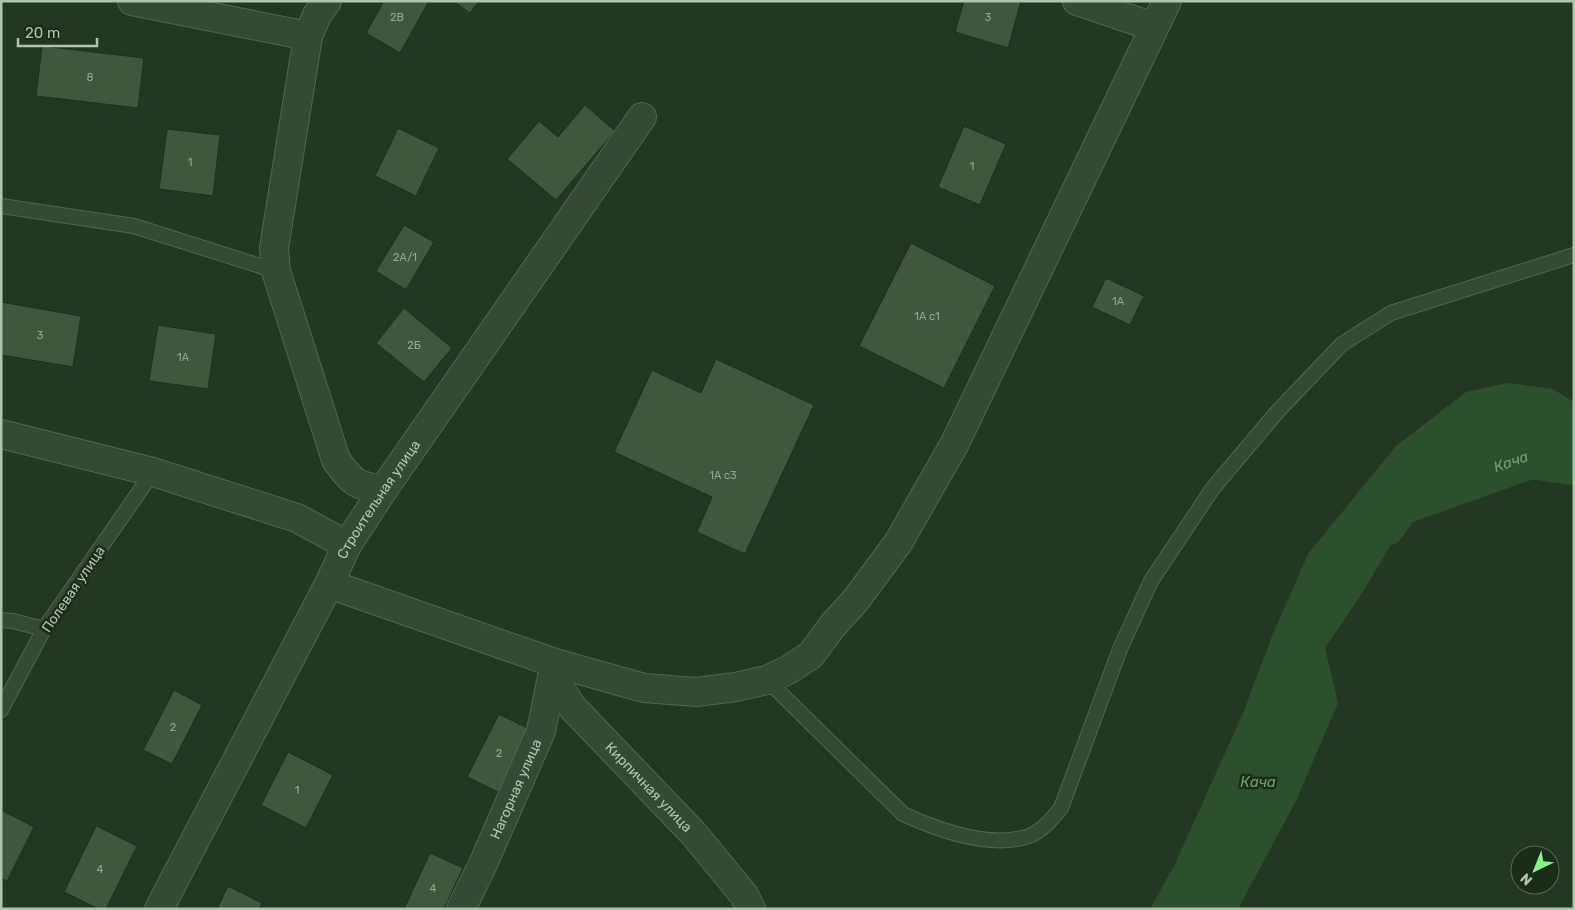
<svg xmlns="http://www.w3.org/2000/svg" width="1575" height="910" font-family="Rubik,sans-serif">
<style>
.water{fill:#2d502c}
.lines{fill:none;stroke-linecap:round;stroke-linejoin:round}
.river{stroke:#2d502c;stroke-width:48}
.building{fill:#3f573e;stroke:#1d2f1d}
.lane-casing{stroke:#536654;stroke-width:16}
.street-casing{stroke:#536654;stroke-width:30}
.lane{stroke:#364836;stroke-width:14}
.street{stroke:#364836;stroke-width:28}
.labels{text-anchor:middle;stroke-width:5;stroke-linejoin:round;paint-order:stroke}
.number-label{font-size:11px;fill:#94a994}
.street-label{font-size:14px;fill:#b0c4b1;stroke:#1b2c1b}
.water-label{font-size:15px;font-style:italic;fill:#6ca16b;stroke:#1b2c1b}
</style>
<rect width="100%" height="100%" fill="#233722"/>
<path class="water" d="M1508,383L1553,389L1574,402V442L1520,440L1462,465L1407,513L1388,550L1359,598L1325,648L1338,703L1296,801L1238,909H1150L1175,864L1243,713L1272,636L1308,554L1396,446L1466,392Z"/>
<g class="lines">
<path class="river" id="s1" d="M1383,523L1397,502L1530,455L1574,461"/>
</g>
<g class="building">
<path d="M384,1H429L400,53L366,33Z"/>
<path d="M453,1H479L470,13Z"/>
<path d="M964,1H1021L1008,48L955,32Z"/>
<path d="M42,46L144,58L138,108L36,96Z"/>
<path d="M585,105L615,131L556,200L507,159L539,121L558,137Z"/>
<path d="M964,126L1006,144L980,205L938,187Z"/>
<path d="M398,128L439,148L416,196L375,176Z"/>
<path d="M167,129L220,135L213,196L159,189Z"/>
<path d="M404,225L434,242L406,290L376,271Z"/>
<path d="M911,243L995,286L944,388L859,346Z"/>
<path d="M1106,278L1144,296L1130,325L1092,307Z"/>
<path d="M1,302L81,316L73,367L1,355Z"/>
<path d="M404,308L452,348L424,382L376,343Z"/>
<path d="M158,325L216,334L208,389L149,381Z"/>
<path d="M716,359L814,405L745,554L697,532L712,497L614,452L652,370L701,393Z"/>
<path d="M174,690L202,705L172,764L143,750Z"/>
<path d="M499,714L531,730L500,793L467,777Z"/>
<path d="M288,752L333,775L306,828L261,805Z"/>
<path d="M1,810L34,827L7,881L1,878Z"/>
<path d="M96,826L137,846L106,909H99L64,892Z"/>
<path d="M430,853L463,868L444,909H404Z"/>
<path d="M228,886L262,903L259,909H217Z"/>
</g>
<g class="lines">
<defs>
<g id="lane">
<path d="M1,206L134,226L276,271"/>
<path d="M1,620L13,621L44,629"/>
<path d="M767,680L903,814C938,830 991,849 1029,836C1042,831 1052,819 1061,808L1120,649L1151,581L1213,488L1278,411L1342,344L1391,313L1574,255"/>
<path d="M1,710L44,629L153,472"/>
</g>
<g id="street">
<path d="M132,1L308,36"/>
<path d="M327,1L317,15L308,36L274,248L276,271L336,460C353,483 355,485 383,490"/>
<path d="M1077,1L1154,27"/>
<path d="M1,434L153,472L297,518L347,545"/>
<path d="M329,584L555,663L644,688L696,692L736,687L767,680L788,670L811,655L833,625L855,601L898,543L955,443L1167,1"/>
<path id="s2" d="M555,663L559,687L573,708L693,833L744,895L751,909"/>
<path id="s3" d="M159,909L329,584L347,545L383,490L642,117"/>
<path id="s4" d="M461,909L483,864L541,731L554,667"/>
</g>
</defs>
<use href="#lane" class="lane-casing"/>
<use href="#street" class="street-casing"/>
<use href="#lane" class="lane"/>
<use href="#street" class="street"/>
</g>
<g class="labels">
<g class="number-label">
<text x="397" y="21">2В</text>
<text x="988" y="21">3</text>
<text x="90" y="81">8</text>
<text x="190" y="166">1</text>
<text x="972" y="170">1</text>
<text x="405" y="261">2А/1</text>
<text x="1118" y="305">1А</text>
<text x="927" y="320">1А с1</text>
<text x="40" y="339">3</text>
<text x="414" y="349">2Б</text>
<text x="183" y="361">1А</text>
<text x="723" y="479">1А с3</text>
<text x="173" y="731">2</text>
<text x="499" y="757">2</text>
<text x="297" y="794">1</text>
<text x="100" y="873">4</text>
<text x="433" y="892">4</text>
</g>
<g class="street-label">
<text dy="5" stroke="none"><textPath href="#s3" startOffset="465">Строительная улица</textPath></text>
<text transform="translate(73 589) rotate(-56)" y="5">Полевая улица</text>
<text dy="5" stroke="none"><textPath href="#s2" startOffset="159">Кирпичная улица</textPath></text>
<text dy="5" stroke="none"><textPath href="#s4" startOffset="132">Нагорная улица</textPath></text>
</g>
<g class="water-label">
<text dy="5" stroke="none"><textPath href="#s1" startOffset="146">Кача</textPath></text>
<text x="1258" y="787">Кача</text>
</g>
</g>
<rect width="1575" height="910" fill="none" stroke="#b0c4b1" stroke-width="5"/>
<g transform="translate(1535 870) rotate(223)"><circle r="24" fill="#1b2c1b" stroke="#576957"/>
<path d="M0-4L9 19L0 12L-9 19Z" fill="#88f18b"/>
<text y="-8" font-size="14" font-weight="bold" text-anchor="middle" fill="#b0c4b1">N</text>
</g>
<path d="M18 38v8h79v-8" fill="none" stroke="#b0c4b1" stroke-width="2.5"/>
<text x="25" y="38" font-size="15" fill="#b0c4b1" stroke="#1b2c1b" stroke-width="4" paint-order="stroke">20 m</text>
</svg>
